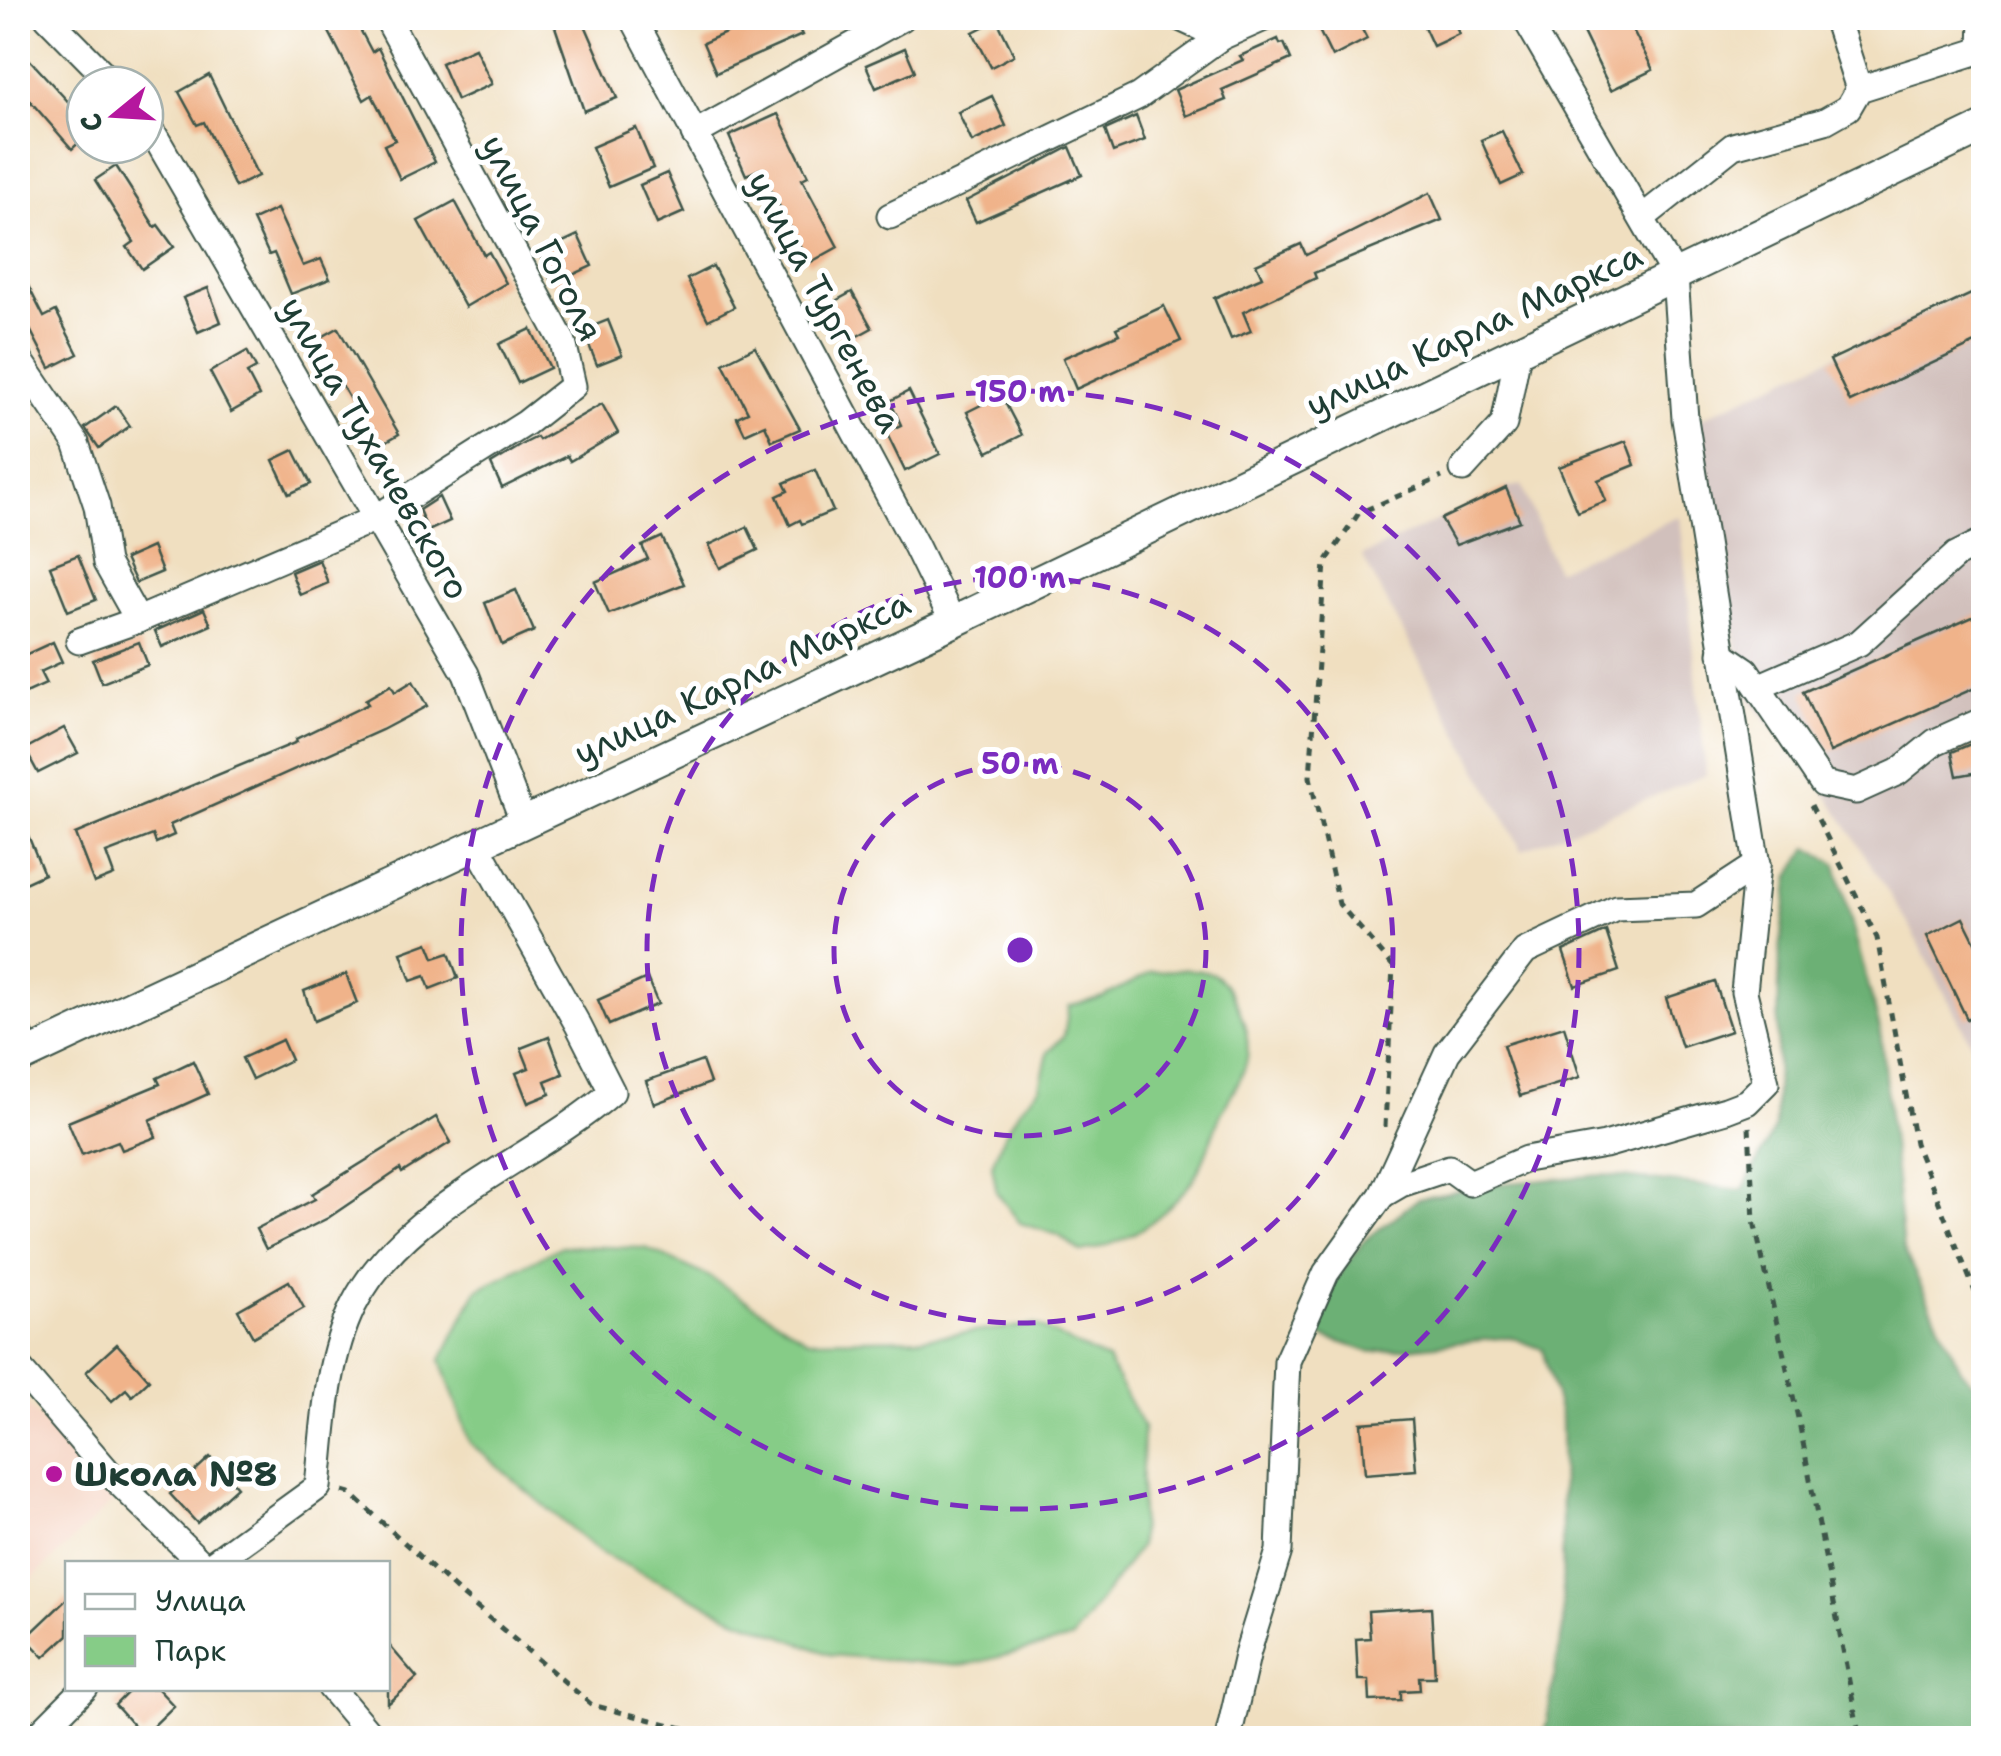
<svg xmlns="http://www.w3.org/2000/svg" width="2001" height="1756" font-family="'Shantell Sans',sans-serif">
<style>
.built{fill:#f5d3c1}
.industrial{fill:#d1c0bc}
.green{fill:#86cc87;stroke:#52845e;stroke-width:2.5}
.forest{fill:#6cb074;stroke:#467654;stroke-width:2.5}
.building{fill:#f0b38a}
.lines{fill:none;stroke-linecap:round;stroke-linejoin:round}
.minor-casing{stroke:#3e5549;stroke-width:29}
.major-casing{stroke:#3e5549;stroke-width:34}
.path{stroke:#3e5549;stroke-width:5;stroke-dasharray:8 8;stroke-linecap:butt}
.minor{stroke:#fff;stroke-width:25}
.major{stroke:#fff;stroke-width:30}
.ring{fill:none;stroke:#7b2cbf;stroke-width:5;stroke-dasharray:18 12}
.poi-dot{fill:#b5179e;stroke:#fff;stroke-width:4}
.labels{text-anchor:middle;stroke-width:10;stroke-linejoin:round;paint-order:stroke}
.street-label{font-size:35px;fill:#1f3d34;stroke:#fff}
.poi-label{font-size:35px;font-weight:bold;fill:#1f3d34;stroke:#fff;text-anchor:start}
.centre{fill:#7b2cbf;stroke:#fff;stroke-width:5}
.ring-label{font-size:30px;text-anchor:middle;font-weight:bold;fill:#7b2cbf;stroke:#fff;stroke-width:10;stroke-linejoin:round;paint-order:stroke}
</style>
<rect width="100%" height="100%" fill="#fff"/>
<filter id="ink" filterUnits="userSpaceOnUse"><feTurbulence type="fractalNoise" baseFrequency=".01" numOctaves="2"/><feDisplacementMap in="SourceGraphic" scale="20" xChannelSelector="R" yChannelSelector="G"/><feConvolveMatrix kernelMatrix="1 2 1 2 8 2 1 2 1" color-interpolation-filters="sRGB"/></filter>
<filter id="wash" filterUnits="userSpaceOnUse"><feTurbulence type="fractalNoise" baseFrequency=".0048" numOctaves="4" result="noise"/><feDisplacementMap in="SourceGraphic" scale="40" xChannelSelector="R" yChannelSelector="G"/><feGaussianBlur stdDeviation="2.25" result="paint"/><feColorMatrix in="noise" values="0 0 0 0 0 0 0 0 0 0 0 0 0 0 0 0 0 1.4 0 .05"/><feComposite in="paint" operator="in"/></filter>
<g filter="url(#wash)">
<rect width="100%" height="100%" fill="#f0dfc0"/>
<path class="built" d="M18,1394L114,1501L18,1592Z"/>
<g class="industrial">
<path d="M1983,286V1067L1912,930L1832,802L1744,692L1699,419Z"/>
<path d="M1522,485L1556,570L1680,516L1706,775L1522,850L1362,556L1506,488Z"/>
</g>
<g class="green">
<path d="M1185,969C1194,971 1207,970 1215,975C1236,990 1251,1033 1247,1058C1244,1079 1225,1101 1218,1121C1208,1146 1203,1169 1185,1190C1158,1222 1123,1245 1081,1252L1058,1235L1020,1223L997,1193L992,1165L1003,1137L1019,1110L1040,1087L1048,1052L1064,1036L1069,1006L1103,997L1152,972Z"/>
<path d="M562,1246L646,1248L708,1276L808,1340L922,1338L1035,1325L1107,1360L1143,1427L1140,1546L1072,1639L962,1666L831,1655L731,1616L599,1552L470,1443L441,1360L477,1290Z"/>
</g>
<path class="forest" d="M1808,848L1836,864L1880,1029L1903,1248L1961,1370L1983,1394V1738H1544L1563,1627L1561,1418L1542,1349L1510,1337L1371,1352L1310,1333L1321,1299L1363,1242L1418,1199L1496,1184L1603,1175L1743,1190L1775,1127L1780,949L1790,876Z"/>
<g id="blocks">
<g class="building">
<path d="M322,18H354L372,52L378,48L435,162L400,179L384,145L395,140L372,95L364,100Z"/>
<path d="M552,18H582L617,98L584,111Z"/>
<path d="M759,18H794L802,35L716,73L703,43Z"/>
<path d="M1313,18H1356L1367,39L1332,57Z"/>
<path d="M1420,18H1452L1459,34L1433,46Z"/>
<path d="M1602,18H1627L1653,70L1611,90L1581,28Z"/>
<path d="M997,20L1014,55L991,67L973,32Z"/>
<path d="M1278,39L1280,44L1284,43L1291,59L1222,90L1226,100L1186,116L1175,90L1243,60L1240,56Z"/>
<path d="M18,47L85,120V137L72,149L18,87Z"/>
<path d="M475,48L492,84L457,100L441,63Z"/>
<path d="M905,48L915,71L876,88L866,65Z"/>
<path d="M209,75L258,176L235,187L204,122L197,125L179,92Z"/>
<path d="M992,96L1006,126L972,142L958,112Z"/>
<path d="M778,114L808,176L802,179L838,247L809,263L760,169L746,175L729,136Z"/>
<path d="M1136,116L1145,140L1113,152L1105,130Z"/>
<path d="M636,128L653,168L609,187L592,147Z"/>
<path d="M1502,131L1523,175L1501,185L1481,140Z"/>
<path d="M1070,147L1082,175L976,222L966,201Z"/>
<path d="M116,166L155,227L158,225L174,247L142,269L127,247L134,242L95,180Z"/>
<path d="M667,173L684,212L657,224L640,185Z"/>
<path d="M1430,193L1442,220L1314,273L1316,278L1243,312L1251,331L1231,339L1214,298L1262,277L1256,264L1301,244L1306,255Z"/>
<path d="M455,201L484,255L489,252L506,283L465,307L418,221Z"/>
<path d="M277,209L303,266L321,259L330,279L291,294L274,253L269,255L253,220Z"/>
<path d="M578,235L592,266L553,284L539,253Z"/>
<path d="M18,266L44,317L56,311L78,354L50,368L18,306Z"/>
<path d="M713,266L734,307L708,320L687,279Z"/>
<path d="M208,288L221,322L198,332L183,298Z"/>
<path d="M1984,288V339L1850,402L1830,360Z"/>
<path d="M852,292L872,328L850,340L830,304Z"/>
<path d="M1164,306L1181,341L1076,389L1063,358L1119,334L1116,328Z"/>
<path d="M608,320L622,355L597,365L583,330Z"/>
<path d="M338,328L399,434L378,446L315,341Z"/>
<path d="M531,329L550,368L518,383L499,344Z"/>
<path d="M755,347L800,429L772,441L765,425L745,434L737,417L748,412L723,363Z"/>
<path d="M247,351L256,368L247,373L259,396L231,412L210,372Z"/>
<path d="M909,391L940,454L905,471L886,432L901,425L890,401Z"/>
<path d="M1001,395L1022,435L988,452L967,412Z"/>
<path d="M602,404L618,433L570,461L567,456L502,488L491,464L527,442L537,437L539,440Z"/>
<path d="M116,406L130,426L99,448L85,428Z"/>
<path d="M1626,441L1635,465L1598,480L1606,501L1578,512L1559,467Z"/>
<path d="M294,450L311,484L289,494L273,460Z"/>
<path d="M815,470L833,511L802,524L800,520L790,525L777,496L788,491L784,483Z"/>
<path d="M1506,488L1520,521L1456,545L1441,519Z"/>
<path d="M439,497L450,521L428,531L419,510Z"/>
<path d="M747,527L758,550L720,568L709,545Z"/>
<path d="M662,537L684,584L609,614L595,582L648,559L642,546Z"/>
<path d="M152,547L162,572L136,583L125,559Z"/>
<path d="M78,555L96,600L68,611L50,566Z"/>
<path d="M319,560L328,583L300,595L291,572Z"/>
<path d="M516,590L534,631L502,645L485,603Z"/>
<path d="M204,609L211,625L162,647L155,631Z"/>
<path d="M1984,612V684L1830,752L1803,692Z"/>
<path d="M53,642L62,662L40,672L46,684L26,693L18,673V658Z"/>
<path d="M139,642L148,665L102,683L93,660Z"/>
<path d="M413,681L427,706L382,730L170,825L174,835L156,843L153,835L106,853L114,875L94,883L75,834L297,742L296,739L368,704L365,700L391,685L395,692Z"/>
<path d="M64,728L78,753L38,773L25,749Z"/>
<path d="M1982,739L1984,771L1957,776L1952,752Z"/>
<path d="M18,811L44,874L18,886Z"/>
<path d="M1963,918L1984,960V1011L1967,1019L1927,936Z"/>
<path d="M1606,931L1619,971L1575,986L1563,951Z"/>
<path d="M428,943L434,958L449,953L458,978L430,989L425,976L411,981L401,953Z"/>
<path d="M346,974L357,1003L314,1021L304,991Z"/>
<path d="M647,978L658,1004L609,1025L598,1000Z"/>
<path d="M1715,982L1731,1031L1682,1047L1666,998Z"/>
<path d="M1564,1026L1580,1077L1520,1096L1503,1045Z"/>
<path d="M549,1037L563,1074L545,1081L550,1094L528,1103L516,1073L529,1068L521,1048Z"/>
<path d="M282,1040L291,1060L252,1079L242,1058Z"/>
<path d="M193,1061L208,1094L150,1120L156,1137L122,1150L118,1141L82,1155L68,1122L160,1084L157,1078Z"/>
<path d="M702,1061L710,1083L654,1104L646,1081Z"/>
<path d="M436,1117L451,1142L402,1173L400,1169L328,1218L266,1249L256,1229L315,1199L312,1194Z"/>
<path d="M289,1281L304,1308L253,1337L238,1310Z"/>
<path d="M117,1344L149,1380L132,1396L126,1389L112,1401L86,1372Z"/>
<path d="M1412,1419L1416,1470L1365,1474L1361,1423Z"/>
<path d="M210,1457L237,1487L197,1523L170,1494Z"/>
<path d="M68,1598V1635L44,1657L26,1638Z"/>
<path d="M1431,1607L1435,1677H1419L1420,1690L1401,1691V1700L1370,1701L1369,1680H1358L1356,1639L1370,1638L1368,1611Z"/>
<path d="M388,1644L417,1678L388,1704Z"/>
<path d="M132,1688H157L174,1706L143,1736L115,1705Z"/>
</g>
</g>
</g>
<g filter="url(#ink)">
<use href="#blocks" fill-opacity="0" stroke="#3e5549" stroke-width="2.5"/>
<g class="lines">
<defs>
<g id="minor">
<path d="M48,18L114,85"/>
<path d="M633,18L916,546L953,622"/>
<path d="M1180,18L1221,37"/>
<path d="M1836,18L1859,89"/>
<path d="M145,119L466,674L523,821"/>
<path d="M694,134L902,18"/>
<path d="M890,216L1139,96L1221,37L1264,18"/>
<path d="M1642,218L1733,146L1825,121L1848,108L1859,89L1982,50L1983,18"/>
<path d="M18,357L76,443L97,506L106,563L138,620"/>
<path d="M1463,469L1504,424L1519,348"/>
<path d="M79,641L138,620L374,519L526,423L573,386L563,342L387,18"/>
<path d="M1721,653L1746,670L1823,784L1856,791L1898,772L1935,742L1984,720"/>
<path d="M1758,687L1859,643L1956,555L1984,541"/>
<path d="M18,1030L28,1054"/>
<path d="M1382,1195L1401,1184L1449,1168L1470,1183L1526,1159L1605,1145L1726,1110L1747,1102L1766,1083L1744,992L1757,865L1685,419L1675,276L1525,18"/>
<path d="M18,1367L108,1472L202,1564"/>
<path d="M212,1564L318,1487C324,1427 326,1361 353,1306C403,1206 530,1163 612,1092L578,1025L476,844"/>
<path d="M331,1688L373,1738"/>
<path d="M35,1738L85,1688"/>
<path d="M1228,1738L1248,1651L1279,1551L1287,1361L1326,1273L1382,1195L1447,1053L1525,951L1616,908L1696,905L1757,865"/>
</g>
<path id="major" d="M18,1059L953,622L1984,127"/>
</defs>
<use href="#minor" class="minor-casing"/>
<use href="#major" class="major-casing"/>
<g class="path">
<path d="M1811,805L1877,938L1915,1143L1984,1314"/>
<path d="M1385,1127L1393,966L1339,904L1310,777L1325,563L1359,513L1442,477"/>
<path d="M1749,1127L1754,1221L1800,1427L1860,1738"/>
<path d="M343,1491L350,1493L455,1589L592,1705L695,1731L709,1738"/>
</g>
<use href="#minor" class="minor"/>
<use href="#major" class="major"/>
</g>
</g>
<g class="ring">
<circle cx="1020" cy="950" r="186"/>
<circle cx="1020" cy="950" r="373"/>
<circle cx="1020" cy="950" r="559"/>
</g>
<circle class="poi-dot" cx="54" cy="1474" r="10"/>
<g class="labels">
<g class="street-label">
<text transform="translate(542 238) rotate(63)" y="12">улица Гоголя</text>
<text transform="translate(825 302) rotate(62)" y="12">улица Тургенева</text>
<text transform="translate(1474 330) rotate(-25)" y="12">улица Карла Маркса</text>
<text transform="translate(375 448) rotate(60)" y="12">улица Тухачевского</text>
<text transform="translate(742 678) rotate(-25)" y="12">улица Карла Маркса</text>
</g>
<g class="poi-label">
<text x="74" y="1486">Школа №8</text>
</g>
</g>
<circle cx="1020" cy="950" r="15" class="centre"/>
<g class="ring-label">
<text x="1020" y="402">150 m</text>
<text x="1020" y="588">100 m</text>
<text x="1020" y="774">50 m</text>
</g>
<rect width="2001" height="1756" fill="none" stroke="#fff" stroke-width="60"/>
<rect x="65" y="1561" width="325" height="130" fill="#ffffff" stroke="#a5b1ae" stroke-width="2.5"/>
<rect x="85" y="1594" width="50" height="15" fill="#ffffff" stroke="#a5b1ae" stroke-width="2.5"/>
<text x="155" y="1611" font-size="30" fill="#1f3d34">Улица</text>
<rect x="85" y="1636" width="50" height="30" fill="#86cc87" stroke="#a5b1ae" stroke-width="2.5"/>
<text x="155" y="1661" font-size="30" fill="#1f3d34">Парк</text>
<g transform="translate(115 115) rotate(252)"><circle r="48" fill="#ffffff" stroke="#a5b1ae" stroke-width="2.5"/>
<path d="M0-8L18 38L0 25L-18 38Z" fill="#b5179e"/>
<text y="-15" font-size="28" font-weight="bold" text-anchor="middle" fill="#1f3d34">С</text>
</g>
</svg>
